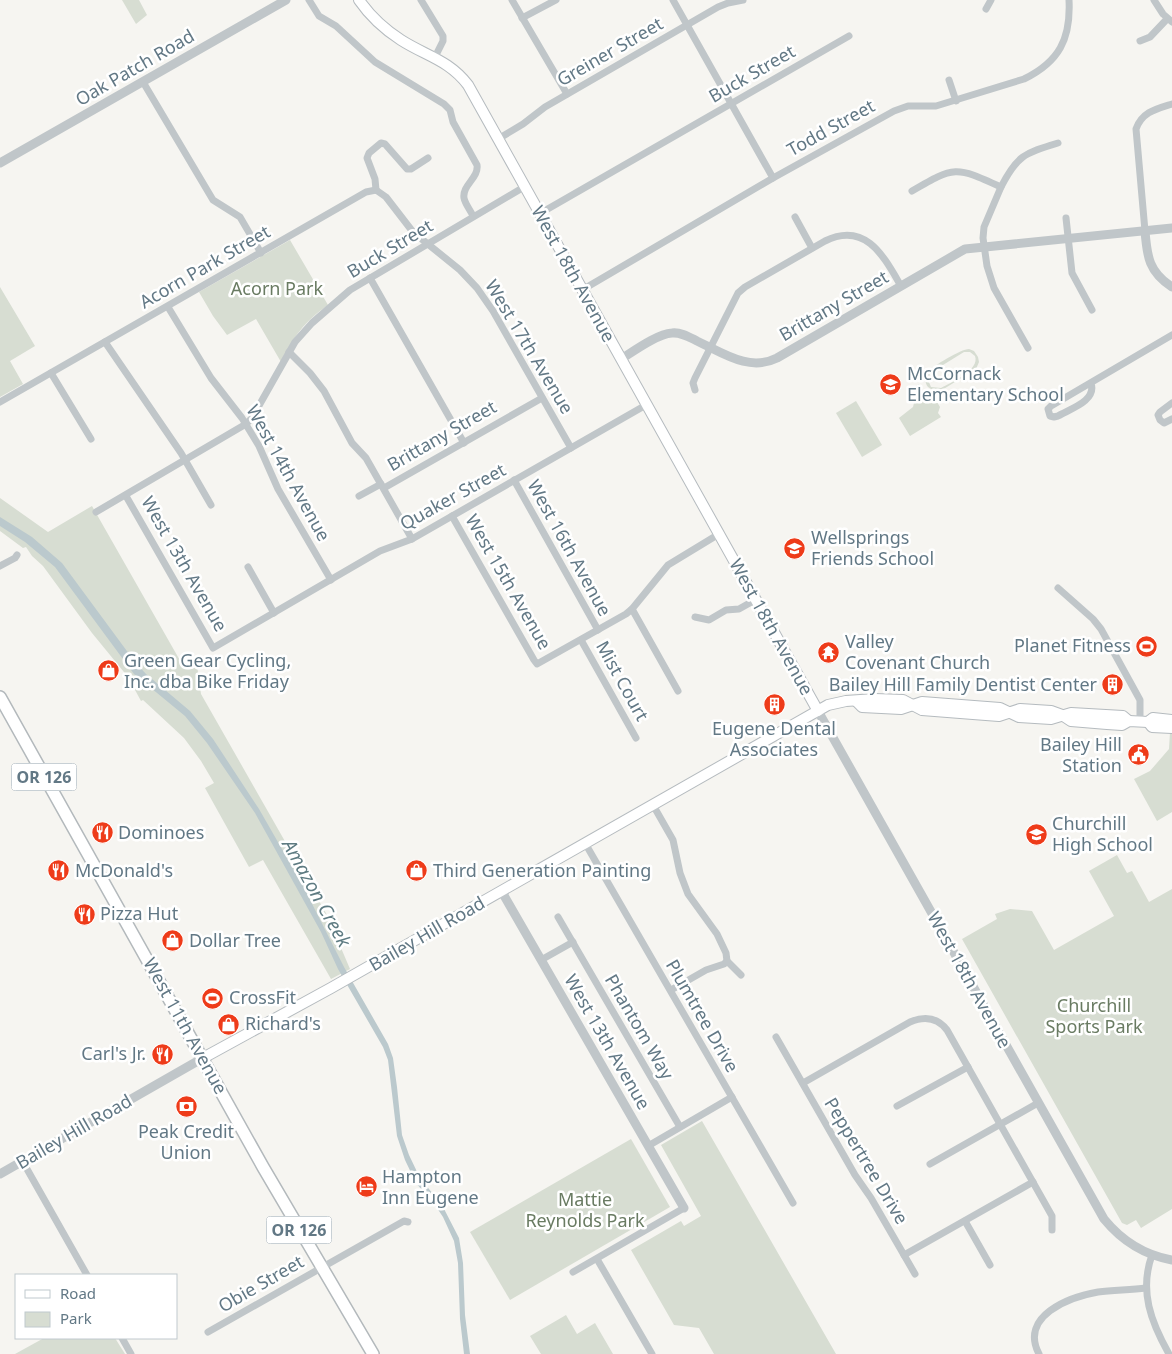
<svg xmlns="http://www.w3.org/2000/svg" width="1172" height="1354" font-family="'Noto Sans',sans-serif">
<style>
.green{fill:#d7ddd2;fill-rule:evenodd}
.water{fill:#bbc9cd}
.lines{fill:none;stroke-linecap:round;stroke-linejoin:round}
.secondary-casing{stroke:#b5bbbf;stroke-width:12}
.primary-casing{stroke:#b3b9bc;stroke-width:14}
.minor{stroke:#c0c6c9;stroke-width:7}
.tertiary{stroke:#c0c6c9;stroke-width:9}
.secondary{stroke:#fff;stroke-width:10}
.primary{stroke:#fff;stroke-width:11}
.labels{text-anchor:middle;stroke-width:5;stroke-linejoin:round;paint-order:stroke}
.shield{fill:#fff;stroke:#91a0aa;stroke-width:1}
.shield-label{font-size:16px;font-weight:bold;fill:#627885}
.street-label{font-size:18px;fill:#627885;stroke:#fff}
.park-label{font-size:18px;fill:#697b62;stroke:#fff}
.poi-label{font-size:18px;fill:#627885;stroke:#fff;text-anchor:start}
.water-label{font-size:19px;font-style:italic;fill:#5e7b82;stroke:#fff}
</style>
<rect width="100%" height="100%" fill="#f6f5f1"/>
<g class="green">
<path d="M122,0H139L147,15L136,24Z"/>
<path d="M290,240L328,305C304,322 294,336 281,362L256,319L227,335L213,316L199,292Z"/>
<path d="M0,287L35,346L10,361L23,384L0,397Z"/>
<path d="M969,349L974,351L978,357L979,362L976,369L942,390L934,391L928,387C925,383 924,377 928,372C933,366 961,349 969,349ZM964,352H970L975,356C980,370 952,382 941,388L931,387L928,380L930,373Z"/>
<path d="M919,384L929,401L937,402L940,407L938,413L941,417L910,436L899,418L913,407L915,399L910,389Z"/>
<path d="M856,401L882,445L862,457L836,413Z"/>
<path d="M0,498L48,532L92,506L182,664H185L194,659L197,665L201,694L327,915L350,969L331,979L263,860L249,867L205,788L214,783L201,761L184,738L143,700L141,701L128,677L92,633L43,566L32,556L26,547L23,548L0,531Z"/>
<path d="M1170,732H1172V812L1157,821L1134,779L1150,771L1169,749Z"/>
<path d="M1117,855L1127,873L1132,871L1149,902L1172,889V1209L1141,1228L1136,1220L1127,1225L1122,1223L962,939L997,919L995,914L1010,909L1032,911L1054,950L1114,916L1089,871Z"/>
<path d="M702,1121L836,1354H714L699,1328L674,1325L631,1250L681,1221L684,1226L701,1216L661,1145Z"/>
<path d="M631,1139L670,1207L510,1300L470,1232Z"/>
<path d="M566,1315L577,1334L595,1323L613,1354H541L530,1336Z"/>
<path d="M44,1338H115L125,1354H15Z"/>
</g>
<path class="water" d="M0,517L32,537L62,563L135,662L146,674L190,711L213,739L259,809L302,884L344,967L388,1044L393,1058L397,1087L402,1135L409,1155L420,1178L442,1205L459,1238L463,1263L465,1315L470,1354H464L460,1319L458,1263L454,1241L443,1217L437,1208L416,1183L405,1160L397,1136L388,1060L383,1047L338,969L321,932L275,849L255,813L207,743L185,716L134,674L55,567L25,542L0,526Z"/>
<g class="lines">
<defs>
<g id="secondary">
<path d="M359,0C370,16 384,29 401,40C426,56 449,60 468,85L818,711"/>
<path d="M856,701L862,707L901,709L922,702L1000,708L1019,717L1051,719L1071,713L1123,716L1129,721"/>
<path d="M1148,722L1152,727L1172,728"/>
<path d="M203,1058L331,988L828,705L846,701L875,699L903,700L922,710L973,714L999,716L1020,709L1051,711L1062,715L1071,721L1107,724L1122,725L1129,721L1148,722L1153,718L1172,720"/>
</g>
<path id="primary" d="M0,697L263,1167L373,1354"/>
</defs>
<use href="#secondary" class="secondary-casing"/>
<use href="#primary" class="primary-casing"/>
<g class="minor">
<path d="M309,0L319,16L336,26L375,62L444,104L450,110L453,122L477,165C479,178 462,185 464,198C465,204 471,211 473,216"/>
<path d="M421,0L443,36V41L435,57"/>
<path d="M512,0L567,94"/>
<path d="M673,0L773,178"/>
<path d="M1154,0L1163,14L1172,22"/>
<path d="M986,9L991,0"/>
<path d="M522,18L556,0"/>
<path d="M1140,41L1150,37L1167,19"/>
<path d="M949,80L956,101"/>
<path d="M143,82L213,200L240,217L261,253"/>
<path d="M498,139L523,124L545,107L718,7L728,3L743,0"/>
<path d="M1001,187L984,227L983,238L987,266L994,288L1028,348"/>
<path d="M376,190L386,197L413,232L460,270L477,288L493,311L571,448"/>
<path d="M376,190L375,179L367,158L369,153L381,143L385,144L407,169H411L428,158"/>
<path d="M912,191C955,166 955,166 1001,187C1017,156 1024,153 1058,143"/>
<path d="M539,214L849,36"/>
<path d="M795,217L812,248"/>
<path d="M1066,218L1072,273L1092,310"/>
<path d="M1145,231L1136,129C1142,112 1156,109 1172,104"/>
<path d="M370,278L464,443"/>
<path d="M582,290L773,178L894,111L908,106H936L1024,79C1059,62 1071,39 1069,0"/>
<path d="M168,307L211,378L242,418L259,446L278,489L331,580"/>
<path d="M105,342L181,453L211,505"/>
<path d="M289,352L310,373L324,391L352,443L366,458L412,539"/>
<path d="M51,373L91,439"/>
<path d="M1091,383C1097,401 1070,409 1058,416L1054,417L1050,416L1048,409L1051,406L1172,335"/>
<path d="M695,390L693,383L695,378L738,293L745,287L825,241C866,221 884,257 901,286"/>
<path d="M0,402L366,192L376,190"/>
<path d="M1172,403L1160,412L1158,415L1160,420L1164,423L1172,419"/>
<path d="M514,480L598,630"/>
<path d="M384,488L542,398"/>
<path d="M126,496L213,648L380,551L412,539L646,405"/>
<path d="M359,496L381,484"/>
<path d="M96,512L246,424L252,418L295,342L312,323L350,290L524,187"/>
<path d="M452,516L534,660L537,664L626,614L632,609L668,565L719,534"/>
<path d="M0,566L15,558L17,555"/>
<path d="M248,567L274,613"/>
<path d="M1058,588L1093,619L1101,629L1140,700V721"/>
<path d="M632,609L678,691"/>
<path d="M695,617L709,620L726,610L739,609L755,600"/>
<path d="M581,640L636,738"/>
<path d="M653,805L673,840L680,873L688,894L717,934L726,953L727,961L741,975"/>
<path d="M585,843L793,1203"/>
<path d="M558,917L680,1127"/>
<path d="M541,960L573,942"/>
<path d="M671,990L706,970L724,964L727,961"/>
<path d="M776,1037L855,1175L871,1198L915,1274"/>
<path d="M803,1083L910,1022C924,1016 937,1017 947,1030L1052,1216V1230"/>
<path d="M897,1106L968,1067"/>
<path d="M648,1146L732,1097"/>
<path d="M23,1162L87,1275"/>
<path d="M930,1164L1038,1103"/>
<path d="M965,1221L990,1265"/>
<path d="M904,1255L1033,1182"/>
<path d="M1152,1255C1139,1291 1151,1322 1169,1354"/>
<path d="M597,1259L652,1354"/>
<path d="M573,1272L684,1208"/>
<path d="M208,1332L404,1221L408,1222"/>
<path d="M122,1338L131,1354"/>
<path d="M1039,1354C1019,1316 1069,1297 1098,1292C1114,1290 1130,1290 1146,1288"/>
</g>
<g class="tertiary">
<path d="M0,163L286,0"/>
<path d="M1145,231C1147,257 1149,272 1172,287"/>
<path d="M621,359C634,351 657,334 672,333C681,332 689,337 697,341C723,353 749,372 777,358L965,249L1172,228"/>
<path d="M818,711L1104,1219C1122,1241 1144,1255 1172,1260"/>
<path d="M502,892L684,1208"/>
<path d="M0,1174L203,1058"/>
</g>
<use href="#secondary" class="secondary"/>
<use href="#primary" class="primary"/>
</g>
<defs>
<symbol id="school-disc" viewBox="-11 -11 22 22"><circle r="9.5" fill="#ee3b19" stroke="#fff"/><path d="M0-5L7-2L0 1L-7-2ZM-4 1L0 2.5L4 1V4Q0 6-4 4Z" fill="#fff"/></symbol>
<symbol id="stadium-disc" viewBox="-11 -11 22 22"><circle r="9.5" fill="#ee3b19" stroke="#fff"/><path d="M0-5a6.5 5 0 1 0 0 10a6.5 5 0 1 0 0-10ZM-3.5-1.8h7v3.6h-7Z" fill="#fff"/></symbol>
<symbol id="temple-disc" viewBox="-11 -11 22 22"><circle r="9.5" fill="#ee3b19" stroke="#fff"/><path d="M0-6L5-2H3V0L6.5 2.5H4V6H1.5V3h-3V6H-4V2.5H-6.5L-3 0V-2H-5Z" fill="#fff"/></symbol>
<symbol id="shop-disc" viewBox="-11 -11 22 22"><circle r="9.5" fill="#ee3b19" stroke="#fff"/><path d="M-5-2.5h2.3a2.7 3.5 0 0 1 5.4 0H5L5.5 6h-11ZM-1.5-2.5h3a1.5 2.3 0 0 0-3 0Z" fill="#fff"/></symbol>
<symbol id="building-disc" viewBox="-11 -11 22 22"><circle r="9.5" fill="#ee3b19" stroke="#fff"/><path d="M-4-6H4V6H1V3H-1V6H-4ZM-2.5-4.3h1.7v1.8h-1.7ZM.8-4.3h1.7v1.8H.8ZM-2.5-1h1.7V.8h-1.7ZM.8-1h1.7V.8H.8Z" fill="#fff"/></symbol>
<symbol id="civic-disc" viewBox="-11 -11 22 22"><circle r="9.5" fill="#ee3b19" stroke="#fff"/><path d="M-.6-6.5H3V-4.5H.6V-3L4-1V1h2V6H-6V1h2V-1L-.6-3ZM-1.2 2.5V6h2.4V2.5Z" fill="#fff"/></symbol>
<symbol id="restaurant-disc" viewBox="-11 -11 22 22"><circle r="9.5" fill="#ee3b19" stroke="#fff"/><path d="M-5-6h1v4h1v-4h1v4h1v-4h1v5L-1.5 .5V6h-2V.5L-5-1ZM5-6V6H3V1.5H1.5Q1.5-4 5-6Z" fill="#fff"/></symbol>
<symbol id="bank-disc" viewBox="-11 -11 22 22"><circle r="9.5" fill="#ee3b19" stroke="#fff"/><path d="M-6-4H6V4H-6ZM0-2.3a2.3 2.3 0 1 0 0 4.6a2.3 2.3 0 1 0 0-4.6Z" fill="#fff"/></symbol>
<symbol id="hotel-disc" viewBox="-11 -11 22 22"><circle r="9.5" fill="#ee3b19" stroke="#fff"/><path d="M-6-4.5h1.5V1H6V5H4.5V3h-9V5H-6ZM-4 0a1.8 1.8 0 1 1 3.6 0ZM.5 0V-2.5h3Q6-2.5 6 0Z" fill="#fff"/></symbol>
</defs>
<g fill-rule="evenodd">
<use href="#school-disc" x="878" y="372" width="25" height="25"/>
<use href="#school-disc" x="782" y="536" width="25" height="25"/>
<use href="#stadium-disc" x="1134" y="634" width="25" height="25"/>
<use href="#temple-disc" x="816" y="640" width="25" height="25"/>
<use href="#shop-disc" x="96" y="658" width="25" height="25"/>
<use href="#building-disc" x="1100" y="672" width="25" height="25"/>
<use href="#building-disc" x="762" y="692" width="25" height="25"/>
<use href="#civic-disc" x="1126" y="742" width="25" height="25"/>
<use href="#restaurant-disc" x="90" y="820" width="25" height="25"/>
<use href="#school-disc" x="1024" y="822" width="25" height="25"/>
<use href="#restaurant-disc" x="46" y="858" width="25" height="25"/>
<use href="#shop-disc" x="404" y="858" width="25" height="25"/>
<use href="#restaurant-disc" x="72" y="902" width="25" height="25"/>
<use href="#shop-disc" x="160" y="928" width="25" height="25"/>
<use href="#stadium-disc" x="200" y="986" width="25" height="25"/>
<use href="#shop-disc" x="216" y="1012" width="25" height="25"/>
<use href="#restaurant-disc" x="150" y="1042" width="25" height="25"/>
<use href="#bank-disc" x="174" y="1094" width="25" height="25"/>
<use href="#hotel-disc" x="354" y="1174" width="25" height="25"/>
</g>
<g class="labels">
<g class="shield">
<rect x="11.5" y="763.5" width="65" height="27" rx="4"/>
<rect x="266.5" y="1216.5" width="65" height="27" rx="4"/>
</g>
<g class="shield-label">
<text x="44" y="783">OR 126</text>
<text x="299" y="1236">OR 126</text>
</g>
<g class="street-label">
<text transform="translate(610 52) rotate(-30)" y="6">Greiner Street</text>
<text transform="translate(135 68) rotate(-30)" y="6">Oak Patch Road</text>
<text transform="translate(752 74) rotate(-30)" y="6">Buck Street</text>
<text transform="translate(831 128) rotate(-29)" y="6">Todd Street</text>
<text transform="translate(390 249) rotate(-31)" y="6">Buck Street</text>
<text transform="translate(205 267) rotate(-30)" y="6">Acorn Park Street</text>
<text transform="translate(573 274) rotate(61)" y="6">West 18th Avenue</text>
<text transform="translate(834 306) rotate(-30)" y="6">Brittany Street</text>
<text transform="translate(529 347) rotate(59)" y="6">West 17th Avenue</text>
<text transform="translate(442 436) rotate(-30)" y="6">Brittany Street</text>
<text transform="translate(288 473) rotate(61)" y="6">West 14th Avenue</text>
<text transform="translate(453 497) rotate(-29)" y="6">Quaker Street</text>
<text transform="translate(569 548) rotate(61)" y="6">West 16th Avenue</text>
<text transform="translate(184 564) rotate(60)" y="6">West 13th Avenue</text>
<text transform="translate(508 582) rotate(60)" y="6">West 15th Avenue</text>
<text transform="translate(771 627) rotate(61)" y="6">West 18th Avenue</text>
<text transform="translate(622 681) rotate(61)" y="6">Mist Court</text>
<text transform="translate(427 934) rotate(-30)" y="6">Bailey Hill Road</text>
<text transform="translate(969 980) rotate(61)" y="6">West 18th Avenue</text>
<text transform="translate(702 1016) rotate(60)" y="6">Plumtree Drive</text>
<text transform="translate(185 1026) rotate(61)" y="6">West 11th Avenue</text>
<text transform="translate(639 1027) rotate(60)" y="6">Phantom Way</text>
<text transform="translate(607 1042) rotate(60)" y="6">West 13th Avenue</text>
<text transform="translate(74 1132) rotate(-30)" y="6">Bailey Hill Road</text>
<text transform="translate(866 1161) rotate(59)" y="6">Peppertree Drive</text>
<text transform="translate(261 1284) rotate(-30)" y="6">Obie Street</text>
</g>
<g class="park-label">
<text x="277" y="295">Acorn Park</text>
<text x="1094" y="1012">Churchill<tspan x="1094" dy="21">Sports Park</tspan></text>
<text x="585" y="1206">Mattie<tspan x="585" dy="21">Reynolds Park</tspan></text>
</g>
<g class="poi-label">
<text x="907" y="380">McCornack<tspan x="907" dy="21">Elementary School</tspan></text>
<text x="811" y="544">Wellsprings<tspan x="811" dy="21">Friends School</tspan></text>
<text x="845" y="648">Valley<tspan x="845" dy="21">Covenant Church</tspan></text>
<text x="1131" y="652" text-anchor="end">Planet Fitness</text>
<text x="124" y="667">Green Gear Cycling,<tspan x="124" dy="21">Inc. dba Bike Friday</tspan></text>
<text x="1097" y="691" text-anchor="end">Bailey Hill Family Dentist Center</text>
<text x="774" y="735" text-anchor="middle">Eugene Dental<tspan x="774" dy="21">Associates</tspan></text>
<text x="1122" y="751" text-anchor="end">Bailey Hill<tspan x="1122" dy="21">Station</tspan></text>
<text x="1052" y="830">Churchill<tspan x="1052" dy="21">High School</tspan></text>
<text x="118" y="839">Dominoes</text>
<text x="75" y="877">McDonald's</text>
<text x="433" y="877">Third Generation Painting</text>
<text x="100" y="920">Pizza Hut</text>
<text x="189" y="947">Dollar Tree</text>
<text x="229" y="1004">CrossFit</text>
<text x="245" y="1030">Richard's</text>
<text x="146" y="1060" text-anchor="end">Carl's Jr.</text>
<text x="186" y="1138" text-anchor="middle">Peak Credit<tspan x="186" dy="21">Union</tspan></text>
<text x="382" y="1183">Hampton<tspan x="382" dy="21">Inn Eugene</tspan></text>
</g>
<g class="water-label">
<text transform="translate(317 893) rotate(61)" y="7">Amazon Creek</text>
</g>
</g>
<rect x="15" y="1274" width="162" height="65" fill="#ffffff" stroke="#c0c9ce"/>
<rect x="25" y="1290" width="25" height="8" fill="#ffffff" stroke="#c0c9ce"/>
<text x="60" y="1299" font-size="15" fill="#627885">Road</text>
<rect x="25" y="1312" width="25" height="15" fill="#d7ddd2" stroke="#c0c9ce"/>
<text x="60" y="1324" font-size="15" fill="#627885">Park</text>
</svg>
